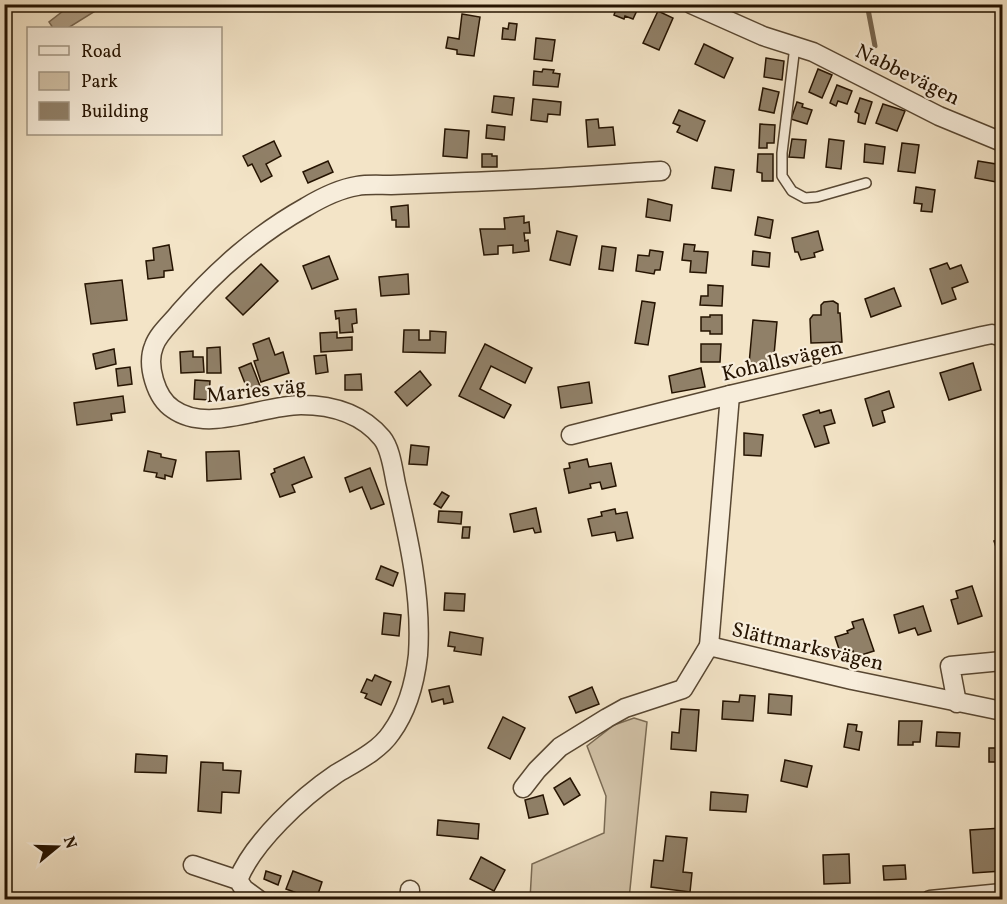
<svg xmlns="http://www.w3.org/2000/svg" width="1007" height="904" font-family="Vollkorn,serif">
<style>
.green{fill:#d0c0a5;stroke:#7a6a53;stroke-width:1.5}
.water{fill:#ad9d84;stroke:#776650;stroke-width:1.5}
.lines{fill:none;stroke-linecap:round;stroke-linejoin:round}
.stream{stroke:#776650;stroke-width:5}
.building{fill:#908068;stroke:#251301;stroke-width:1.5}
.lane-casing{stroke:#584732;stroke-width:12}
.street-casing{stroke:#584732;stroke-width:21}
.lane{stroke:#f7eddb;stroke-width:9}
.street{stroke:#f7eddb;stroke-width:18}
.labels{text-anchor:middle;stroke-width:4.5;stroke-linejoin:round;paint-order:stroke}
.street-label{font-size:21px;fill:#251301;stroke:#f7eddb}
</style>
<rect width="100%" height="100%" fill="#f3e4c7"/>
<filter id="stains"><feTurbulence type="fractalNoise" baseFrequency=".00333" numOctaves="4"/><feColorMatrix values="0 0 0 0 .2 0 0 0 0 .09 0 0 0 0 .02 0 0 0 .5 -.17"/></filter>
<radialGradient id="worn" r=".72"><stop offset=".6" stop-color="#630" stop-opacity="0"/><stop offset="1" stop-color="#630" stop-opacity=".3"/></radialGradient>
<path class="green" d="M634,718L647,722L629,899H530L532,864L604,833L606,796L587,746L614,725Z"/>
<path class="water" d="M61,5V4L105,5L68,28H53L49,22L63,11Z"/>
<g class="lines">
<path class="stream" d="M867,4L875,46"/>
</g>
<g class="building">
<path d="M614,4H635L639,6L633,19L625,16L624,19L614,15L615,12L612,10Z"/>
<path d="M658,11L673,18L659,50L643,43Z"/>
<path d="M462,14L480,17L474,56L457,54V50L446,48L448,37L459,39Z"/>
<path d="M509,23L517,24L515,40L502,39L503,28L508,29Z"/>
<path d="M536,38L555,40L552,61L534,59Z"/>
<path d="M704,44L733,58L724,78L695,64Z"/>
<path d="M766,58L784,61L782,80L764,77Z"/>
<path d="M543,69L554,70L553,73L560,74L558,87L533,85L534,71L542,72Z"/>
<path d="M818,69L832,75L822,98L809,92Z"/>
<path d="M837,85L852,91L847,104L838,101L836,106L830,103Z"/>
<path d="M763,88L779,92L774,113L759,110Z"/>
<path d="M494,96L514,98L512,115L492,112Z"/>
<path d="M860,98L872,102L865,124L858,122L859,114L855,112Z"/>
<path d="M533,99L561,102L560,115L548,114L547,122L531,120Z"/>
<path d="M797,102L803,104L802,107L812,110L807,124L791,119Z"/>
<path d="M883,104L905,111L897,131L876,123Z"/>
<path d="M679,110L705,121L697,141L677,132L680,126L673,123Z"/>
<path d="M598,119L599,128L613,127L615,145L588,147L586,120Z"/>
<path d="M760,124L775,125L774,143H767V148H759Z"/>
<path d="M487,125L505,127L504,140L486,138Z"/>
<path d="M445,129L469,131L467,158L443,156Z"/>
<path d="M792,139L806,140L804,158L789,157Z"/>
<path d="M829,139L844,141L841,169L826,167Z"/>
<path d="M274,141L281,156L266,164L272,176L261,182L252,164L248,166L243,156Z"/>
<path d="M902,143L919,145L915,173L898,171Z"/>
<path d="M865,144L885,147L883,164L864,162Z"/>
<path d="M482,154H492V156H497V167H482Z"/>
<path d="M758,154H773V181H762V173L757,172Z"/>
<path d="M328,161L333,172L308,183L303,172Z"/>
<path d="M978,161L1002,165V183L975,178Z"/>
<path d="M715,167L734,170L731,191L712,188Z"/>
<path d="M916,187L935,190L932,212L921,211L922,204L914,203Z"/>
<path d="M648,199L672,205L670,221L646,217Z"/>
<path d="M408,205L409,227H396V220H392L391,207Z"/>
<path d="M524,216V223L529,222L530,233H524L525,241L528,240L529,251L513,253V245L498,246V254L484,255L480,229H505L504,218Z"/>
<path d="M758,217L773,220L770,238L755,235Z"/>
<path d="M557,231L577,236L570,265L550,260Z"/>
<path d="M818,231L823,250L814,253L815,257L801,260L798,252H795L792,238Z"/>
<path d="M684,244L695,245L694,251L708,252L706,273L690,272L691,261L682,260Z"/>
<path d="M169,245L173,270L164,271V277L148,279L146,261L154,260L153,248Z"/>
<path d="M602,246L616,248L613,271L599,269Z"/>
<path d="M650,250L663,252L660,270H655L654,274L636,271L638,255L649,256Z"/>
<path d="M753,251L770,253L769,267L752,265Z"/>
<path d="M329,256L338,279L312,289L303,266Z"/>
<path d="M947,263L950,269L961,265L968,282L952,288L956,299L942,304L930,269Z"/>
<path d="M261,264L278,281L243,315L226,298Z"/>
<path d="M408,274L409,294L381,296L379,277Z"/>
<path d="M122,280L127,320L91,324L85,284Z"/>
<path d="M708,285L723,286L722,306L700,305L701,296H708Z"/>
<path d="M894,288L901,306L871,317L865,299Z"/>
<path d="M642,301L655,303L648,345L635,343Z"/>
<path d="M833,301L838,304V313H840L842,342L811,343L810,319L813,315H821V305L824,302Z"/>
<path d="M356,309L357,323L352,324L353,332L340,333L339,318L336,319L335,311Z"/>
<path d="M710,315H722V334H710V331H701V317H710Z"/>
<path d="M753,320L777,322L773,366L749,364Z"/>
<path d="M404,330H419V340H430V331L446,332L445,353L403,352Z"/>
<path d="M337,332V338L352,337V350L321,352L320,333Z"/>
<path d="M269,338L275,355L283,352L289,373L261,382L254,361L258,360L253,344Z"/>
<path d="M485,344L532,368L525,383L491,366L480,389L511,405L504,418L459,396Z"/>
<path d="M701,344H721L720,362H701Z"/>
<path d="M220,347L221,373H207V348Z"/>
<path d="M114,349L116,364L96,369L93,354Z"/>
<path d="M193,351V357H203L204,372L181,373L180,352Z"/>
<path d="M326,355L328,372L316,374L314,356Z"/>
<path d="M251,363L260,386L248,391L239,368Z"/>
<path d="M973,363L981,390L949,400L940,373Z"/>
<path d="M130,367L132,384L118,386L116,369Z"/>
<path d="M701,368L705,387L672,393L669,376Z"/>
<path d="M420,371L431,385L407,406L395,392Z"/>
<path d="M361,374L362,390H345V375Z"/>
<path d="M195,380L210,381L209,400L194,399Z"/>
<path d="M589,382L592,403L561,408L558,387Z"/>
<path d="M889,391L894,407L882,411L885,422L873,426L865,399Z"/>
<path d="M123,396L125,412L111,414L112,420L77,425L74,403Z"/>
<path d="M819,410L820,413L831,410L835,423L824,426L829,443L815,447L803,415Z"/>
<path d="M744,433L763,435L761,456L744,455Z"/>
<path d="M411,445L429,447L427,465L409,464Z"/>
<path d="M148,451L161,454V457L176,460L172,477L165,475V479L156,477L157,473L144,471Z"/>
<path d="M239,451L241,479L207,481L206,452Z"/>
<path d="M304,457L312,477L292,485L295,492L280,497L271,474L275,472L274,469Z"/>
<path d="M587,459L589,467L611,463L616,486L602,489L600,482L590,484L591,488L569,493L564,469L570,468L569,463Z"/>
<path d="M370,468L384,504L371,509L362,487L350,492L345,478Z"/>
<path d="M442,492L449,496L441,508L434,504Z"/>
<path d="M536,508L541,532L535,533L533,528L514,532L510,514Z"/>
<path d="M615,509L616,514L627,512L633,538L617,541L615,532L592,536L588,519L602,516L601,512Z"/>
<path d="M439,511L462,512L461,524L438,522Z"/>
<path d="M463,527H470L469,538H462Z"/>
<path d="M1002,538V565L994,541Z"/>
<path d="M381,566L398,573L393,586L376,579Z"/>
<path d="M972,586L982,616L958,624L951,600L958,598L956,591Z"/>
<path d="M445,593L465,594L464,611L444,610Z"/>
<path d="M923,606L931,631L918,635L915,628L899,633L894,615Z"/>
<path d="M384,613L401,615L399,636L382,634Z"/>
<path d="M863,619L874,651L855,657L853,651L841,655L835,637L848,633L847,631L854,628L852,622Z"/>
<path d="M450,632L483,638L481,655L454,651L455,647L448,646Z"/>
<path d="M375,675L391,682L381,705L365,698L367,694L361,692L367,679L372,681Z"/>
<path d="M449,686L453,702L444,704L443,699L432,702L429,690Z"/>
<path d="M592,687L599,704L576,713L569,697Z"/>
<path d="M769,694L792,696L791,715L768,713Z"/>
<path d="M740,695L755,696L753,721L722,719L723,701L739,702Z"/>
<path d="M681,709L699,710L696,751L671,749L672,732L679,733Z"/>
<path d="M503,717L525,728L510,759L488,748Z"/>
<path d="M899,721H922L920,742H913V745H898Z"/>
<path d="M848,724L857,725L856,731L862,732L859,750L844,747Z"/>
<path d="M937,732L960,733L959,747L936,746Z"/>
<rect x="989" y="748" width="13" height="14"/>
<path d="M136,754L167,756L166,773L135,772Z"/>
<path d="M785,760L812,766L807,787L781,781Z"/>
<path d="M201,762L223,763V770L241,771L239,793L222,792L221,813L198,811Z"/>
<path d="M570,778L580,795L564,805L554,788Z"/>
<path d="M711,792L748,795L746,812L710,810Z"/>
<path d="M543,795L548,814L529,818L525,800Z"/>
<path d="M438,820L479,824L478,839L437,835Z"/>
<path d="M1002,828V871L973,873L970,830Z"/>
<path d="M666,836L687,838L683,872L692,873L690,892L651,887L654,860L663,861Z"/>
<path d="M849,854L850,883L824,884L823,855Z"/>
<path d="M481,857L505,870L494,891L470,879Z"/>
<path d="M905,865L906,879L884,880L883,866Z"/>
<path d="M266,871L281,876L278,885L264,879Z"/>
<path d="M293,871L322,882L316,900L286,889Z"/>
</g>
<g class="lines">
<defs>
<path id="lane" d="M795,46L782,153V176L792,191L805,198L817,197L866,183"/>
<g id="street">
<path d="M691,4L763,36L813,52L939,116L1002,142"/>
<path d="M571,435L730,395L982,336L992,334L1002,337"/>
<path d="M709,646L730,395"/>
<path d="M957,703L950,666L1002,661"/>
<path d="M523,788L537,770L560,747L607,718L625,708L683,689L709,646L852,680L1002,711"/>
<path d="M193,865L238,880L244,889L259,900"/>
<path d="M238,880C253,842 302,797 336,774C354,763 379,751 391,733C407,711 415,682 418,655C422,597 409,540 396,484C393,470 391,449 382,438C362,414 332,405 301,405C262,405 208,434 173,409C156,398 146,365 154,346C158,334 171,323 179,313C217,270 256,235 306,207C321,198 339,189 357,186C368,184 380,185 391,185C417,184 442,183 467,182C532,180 597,175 661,171"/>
<path d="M409,900L410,890"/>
<path d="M930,900L1002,893"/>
</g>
</defs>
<use href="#lane" class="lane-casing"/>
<use href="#street" class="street-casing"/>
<use href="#lane" class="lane"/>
<use href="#street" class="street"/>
</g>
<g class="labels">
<g class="street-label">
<text transform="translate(908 74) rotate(26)" y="7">Nabbevägen</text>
<text transform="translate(782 360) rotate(-13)" y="7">Kohallsvägen</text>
<text transform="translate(256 390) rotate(-6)" y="7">Maries väg</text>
<text transform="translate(808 646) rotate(13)" y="7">Slättmarksvägen</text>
</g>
</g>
<rect width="1007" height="904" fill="none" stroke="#f3e4c7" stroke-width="24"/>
<rect x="6" y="6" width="995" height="892" fill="none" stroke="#251301" stroke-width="3"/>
<rect x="12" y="12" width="983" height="880" fill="none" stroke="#251301" stroke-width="1.5"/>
<rect x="27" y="27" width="195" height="108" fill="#f7eddb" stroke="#a39684" stroke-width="1.5"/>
<rect x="39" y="46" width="30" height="9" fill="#f7eddb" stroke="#a39684" stroke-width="1.5"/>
<text x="81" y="57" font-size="18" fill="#251301">Road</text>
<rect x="39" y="72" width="30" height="18" fill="#d0c0a5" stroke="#a39684" stroke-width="1.5"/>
<text x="81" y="87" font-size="18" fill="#251301">Park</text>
<rect x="39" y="102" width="30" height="18" fill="#908068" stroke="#a39684" stroke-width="1.5"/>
<text x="81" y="117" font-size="18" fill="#251301">Building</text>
<g transform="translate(57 847) rotate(71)" stroke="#f7eddb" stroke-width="4.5" paint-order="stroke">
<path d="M0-4.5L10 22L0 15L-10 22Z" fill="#251301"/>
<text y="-9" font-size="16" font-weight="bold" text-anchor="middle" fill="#251301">N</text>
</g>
<rect width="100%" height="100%" filter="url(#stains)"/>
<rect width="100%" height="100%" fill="url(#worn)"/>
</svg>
